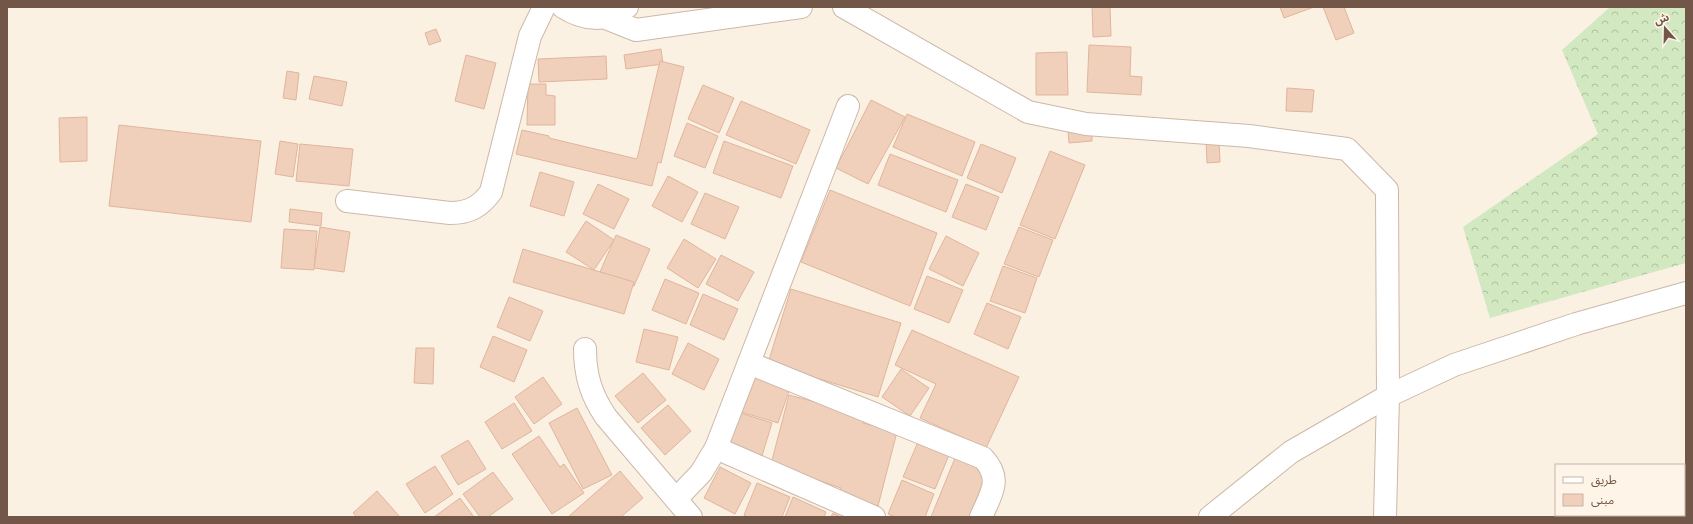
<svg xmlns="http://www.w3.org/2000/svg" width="1693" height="524" font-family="Manrope,'Noto Sans Arabic',sans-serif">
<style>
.forest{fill:url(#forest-crowns)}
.building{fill:#f0cfbb;stroke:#e1b59c}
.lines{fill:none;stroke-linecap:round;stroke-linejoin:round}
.minor-casing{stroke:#ccb8a9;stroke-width:24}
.tertiary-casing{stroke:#ccb8a9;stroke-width:24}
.minor{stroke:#fff;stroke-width:22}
.tertiary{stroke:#fff;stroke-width:22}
</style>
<defs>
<pattern id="forest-crowns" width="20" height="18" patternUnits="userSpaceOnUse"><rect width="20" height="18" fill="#d2e8c1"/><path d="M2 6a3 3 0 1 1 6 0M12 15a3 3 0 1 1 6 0" fill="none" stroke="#afbf9f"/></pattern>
</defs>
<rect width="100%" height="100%" fill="#fbf1e2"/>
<path class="forest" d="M1610,7H1686V263L1490,318L1463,227L1598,134L1562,50Z"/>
<g class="building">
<path d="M1092,7H1110L1111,36L1093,37Z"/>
<path d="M1280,7H1314L1284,18Z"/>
<path d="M1323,7H1344L1354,33L1336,40Z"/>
<path d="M436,29L441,41L429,45L425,33Z"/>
<path d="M1089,45L1131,47L1130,76L1142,77L1141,95L1087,92Z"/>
<path d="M661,49L663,64L626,69L624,55Z"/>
<path d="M1067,52L1068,95H1036V53Z"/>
<path d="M466,55L496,63L484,109L455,101Z"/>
<path d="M606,56L607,79L539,82L538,59Z"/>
<path d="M660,61L684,67L661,163L658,162L652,186L516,154L522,130L549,136V138L637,159Z"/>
<path d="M287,71L299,73L296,100L283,98Z"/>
<path d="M314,76L347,82L342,106L309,99Z"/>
<path d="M528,84H546V95L555,96V125H527Z"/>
<path d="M703,85L734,98L719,133L688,119Z"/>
<path d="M1287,88L1314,90L1312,112L1286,111Z"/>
<path d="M871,100L905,117L868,184L836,168Z"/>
<path d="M741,101L810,130L796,164L726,135Z"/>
<path d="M907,114L975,142L962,176L893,147Z"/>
<path d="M87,117V161L60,162L59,118Z"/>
<path d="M687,123L718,136L705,168L674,156Z"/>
<path d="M119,125L261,141L251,222L109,206Z"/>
<path d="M1092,130V141L1069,143L1068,131Z"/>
<path d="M1219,139L1220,162L1207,163L1206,140Z"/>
<path d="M280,141L298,144L293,177L275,174Z"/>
<path d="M724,141L793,166L781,198L713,173Z"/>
<path d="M300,144L353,149L349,186L296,181Z"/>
<path d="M981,144L1016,158L1002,193L967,178Z"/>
<path d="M1050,151L1085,165L1055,239L1020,225Z"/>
<path d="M890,154L958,180L946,212L878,185Z"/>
<path d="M540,172L574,182L564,216L530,206Z"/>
<path d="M668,176L698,192L682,222L652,206Z"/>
<path d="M598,184L629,199L614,229L583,214Z"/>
<path d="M966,184L999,197L986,230L952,217Z"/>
<path d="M830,190L937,233L910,306L801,262Z"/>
<path d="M705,193L739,207L725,239L691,224Z"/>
<path d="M290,209L322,213L321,226L289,222Z"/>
<path d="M586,221L614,240L594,270L566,252Z"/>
<path d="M320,227L350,232L344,272L314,268Z"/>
<path d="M1019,227L1053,240L1039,277L1004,264Z"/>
<path d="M284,229L317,231L314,270L281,268Z"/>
<path d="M616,235L650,249L634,286L600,272Z"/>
<path d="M946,236L979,253L963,286L929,269Z"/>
<path d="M684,239L716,259L698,288L667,268Z"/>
<path d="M523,249L634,282L624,314L513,282Z"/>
<path d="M721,255L754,272L738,301L706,284Z"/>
<path d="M1003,266L1037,278L1025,313L990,301Z"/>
<path d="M927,276L963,290L949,323L914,309Z"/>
<path d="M665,279L699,293L686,324L652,310Z"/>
<path d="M791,289L901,323L878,397L768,363Z"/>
<path d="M703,294L738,309L724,340L690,325Z"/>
<path d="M509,297L543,311L530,341L497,327Z"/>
<path d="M987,303L1021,317L1008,349L974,334Z"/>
<path d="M644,329L678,337L669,370L636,362Z"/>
<path d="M912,330L1019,377L986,448L920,418L936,384L895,365Z"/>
<path d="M493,336L527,350L514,382L480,367Z"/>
<path d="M688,343L719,359L704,390L672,374Z"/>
<path d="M416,348H434L433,384L414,383Z"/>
<path d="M901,369L929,388L910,416L882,397Z"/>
<path d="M643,373L666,400L638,423L615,396Z"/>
<path d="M753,376L790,388L778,423L741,412Z"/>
<path d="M543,377L562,404L534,424L515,397Z"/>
<path d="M789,395L865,415L863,423L897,432L878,506L839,496L841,488L771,464Z"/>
<path d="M514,403L532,431L502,449L485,422Z"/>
<path d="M668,405L691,431L665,455L641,428Z"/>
<path d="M577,408L612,475L583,489L549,423Z"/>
<path d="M737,412L772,423L761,459L726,448Z"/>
<path d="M539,436L560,467L564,464L584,493L552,514L512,454Z"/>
<path d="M468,440L486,469L458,485L441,456Z"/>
<path d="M918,442L949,455L935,489L903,477Z"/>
<path d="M955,458L988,471L969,517H931Z"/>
<path d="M435,466L453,494L425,513L406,484Z"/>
<path d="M720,467L751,483L735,514L704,498Z"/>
<path d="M620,471L643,498L621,517H568Z"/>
<path d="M493,472L513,499L488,517H480L463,494Z"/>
<path d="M902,480L934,494L925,517H895L888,514Z"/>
<path d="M757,483L790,497L782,517H747L744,515Z"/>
<path d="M377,491L400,517H357L353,513Z"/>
<path d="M793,497L826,512L824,517H785Z"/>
<path d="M460,498L474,517H434Z"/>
<path d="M833,513L841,517H831Z"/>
</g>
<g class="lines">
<defs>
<g id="minor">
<path d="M563,7C583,20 607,23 627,7"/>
<path d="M844,7L1028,112L1086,124L1249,136L1347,149L1387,190L1388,396L1385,517"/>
<path d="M606,18L636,30L801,7"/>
<path d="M347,201L450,213C469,213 480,207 491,192L530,36L544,7"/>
<path d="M585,349C585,375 591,395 606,417L691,517"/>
<path d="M749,363L983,458C1003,479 991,494 981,517"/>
<path d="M716,448L874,517"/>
<path d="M676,499L701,473L716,448L848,106"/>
</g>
<path id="tertiary" d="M1210,517L1291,452L1388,396L1454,365L1576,324L1686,293"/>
</defs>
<use href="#minor" class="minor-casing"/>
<use href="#tertiary" class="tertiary-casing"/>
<use href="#minor" class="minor"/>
<use href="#tertiary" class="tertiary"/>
</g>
<rect width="1693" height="524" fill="none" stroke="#725749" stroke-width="16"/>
<rect x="1555" y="464" width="130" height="52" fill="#fef5e8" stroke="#c6b6a8"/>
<rect x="1563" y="477" width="20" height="6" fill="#ffffff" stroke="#c6b6a8"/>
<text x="1591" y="484" font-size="12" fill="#725749">طريق</text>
<rect x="1563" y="494" width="20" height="12" fill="#f0cfbb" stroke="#c6b6a8"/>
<text x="1591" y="504" font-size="12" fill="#725749">مبنى</text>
<g transform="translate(1665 28) rotate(340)" stroke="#fef5e8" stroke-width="3" paint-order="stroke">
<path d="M0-3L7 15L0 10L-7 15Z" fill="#725749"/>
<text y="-6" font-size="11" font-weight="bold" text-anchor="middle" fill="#725749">ش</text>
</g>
</svg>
